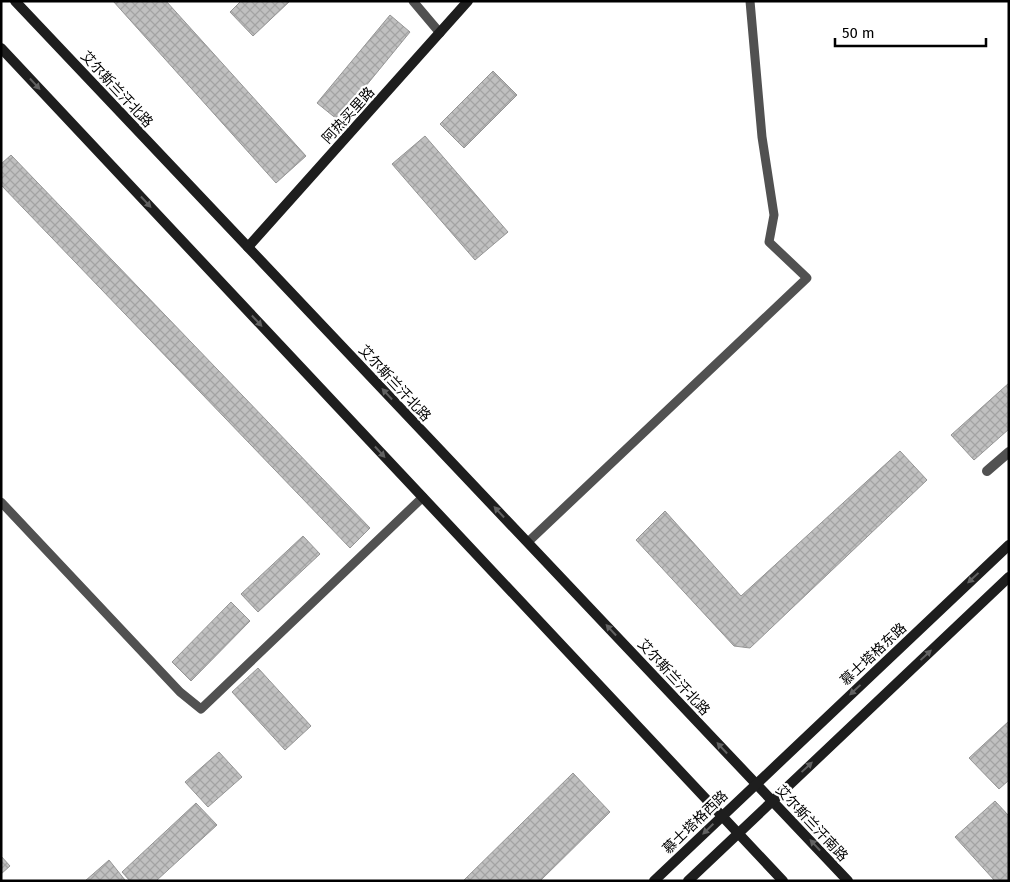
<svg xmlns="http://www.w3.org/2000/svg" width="1010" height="882" font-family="'Fira Sans','Noto Sans SC',sans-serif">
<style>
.building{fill:url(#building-cross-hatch);stroke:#959595}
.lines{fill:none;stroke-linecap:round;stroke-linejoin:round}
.lane{stroke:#515151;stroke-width:9}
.street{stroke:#515151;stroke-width:10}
.secondary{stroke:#1e1e1e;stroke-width:10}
.oneway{fill:#626262}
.labels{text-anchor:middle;stroke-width:4.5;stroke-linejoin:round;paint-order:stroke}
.street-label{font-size:14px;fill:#000;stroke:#fff}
</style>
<defs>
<pattern id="building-cross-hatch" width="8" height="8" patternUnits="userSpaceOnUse" patternTransform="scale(1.25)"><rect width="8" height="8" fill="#c0c0c0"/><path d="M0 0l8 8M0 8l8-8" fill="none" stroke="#a3a3a3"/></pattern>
</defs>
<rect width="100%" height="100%" fill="#fff"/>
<g class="building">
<path d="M113,1H166L306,156L276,183Z"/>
<path d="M241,1H290L253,36L230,12Z"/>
<path d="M390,15L410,32L338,120L317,103Z"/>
<path d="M493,71L517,95L464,148L440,124Z"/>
<path d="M425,136L508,232L475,260L392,164Z"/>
<path d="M11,155L370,528L350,548L1,185V164Z"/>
<path d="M1009,383V429L974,460L951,435Z"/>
<path d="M900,451L927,480L750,648L734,646L636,540L665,511L741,596Z"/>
<path d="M303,536L320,554L258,612L241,594Z"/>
<path d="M231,602L250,621L191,681L172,662Z"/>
<path d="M258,668L311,726L285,750L232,692Z"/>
<path d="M1009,721V780L999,789L969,758Z"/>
<path d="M219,752L242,777L208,807L185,782Z"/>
<path d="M573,773L610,812L540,881H463Z"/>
<path d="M995,801L1009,816V881H995L955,837Z"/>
<path d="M196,803L217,825L156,881H130L122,872Z"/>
<path d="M1,856L10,866L1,874Z"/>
<path d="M109,860L125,880L85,881Z"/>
</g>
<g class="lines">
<g class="lane">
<path d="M413,1L440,33"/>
<path d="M1,502L180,692L201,709L423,497"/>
<path d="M528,542L807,278L769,242L774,215L762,137L750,1"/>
</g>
<path class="street" d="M987,471L1009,452"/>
<g class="secondary">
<path d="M15,1L848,881"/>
<path d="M1,48L783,881"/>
<path d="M248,247L468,1"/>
<path d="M654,881L1009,545"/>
<path d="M688,881L1009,577"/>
</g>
</g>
<defs><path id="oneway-solid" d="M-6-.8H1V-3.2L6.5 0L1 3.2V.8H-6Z" transform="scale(1.25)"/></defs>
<g class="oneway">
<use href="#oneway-solid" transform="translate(35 84) rotate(47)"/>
<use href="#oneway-solid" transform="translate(146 202) rotate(47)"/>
<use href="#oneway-solid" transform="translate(257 321) rotate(47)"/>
<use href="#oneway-solid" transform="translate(387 394) rotate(-133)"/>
<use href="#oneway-solid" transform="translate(380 452) rotate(47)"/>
<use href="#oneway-solid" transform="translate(499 512) rotate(-133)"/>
<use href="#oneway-solid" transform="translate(973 578) rotate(137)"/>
<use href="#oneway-solid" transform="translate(611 630) rotate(-133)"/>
<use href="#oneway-solid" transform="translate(926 655) rotate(-43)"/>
<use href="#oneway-solid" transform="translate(855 690) rotate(137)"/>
<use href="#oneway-solid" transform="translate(722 748) rotate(-133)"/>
<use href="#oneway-solid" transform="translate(807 767) rotate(-43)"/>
<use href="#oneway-solid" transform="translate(708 829) rotate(136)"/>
<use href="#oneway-solid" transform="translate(815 845) rotate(-133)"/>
</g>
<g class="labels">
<g class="street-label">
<text transform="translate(117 89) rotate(47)" y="5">艾尔斯兰汗北路</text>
<text transform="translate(348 115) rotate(-48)" y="5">阿热买里路</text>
<text transform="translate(395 383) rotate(47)" y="5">艾尔斯兰汗北路</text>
<text transform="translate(873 654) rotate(-43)" y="5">慕士塔格东路</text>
<text transform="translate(674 677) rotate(47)" y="5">艾尔斯兰汗北路</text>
<text transform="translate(695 822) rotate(-44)" y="5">慕士塔格西路</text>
<text transform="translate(812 823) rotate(47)" y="5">艾尔斯兰汗南路</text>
</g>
</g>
<rect width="1010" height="882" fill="none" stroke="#000000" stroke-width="5"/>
<path d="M835 38v8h151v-8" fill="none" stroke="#000000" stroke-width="2.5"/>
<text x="842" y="38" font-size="15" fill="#000000" stroke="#ffffff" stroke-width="4" paint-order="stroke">50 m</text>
</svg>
